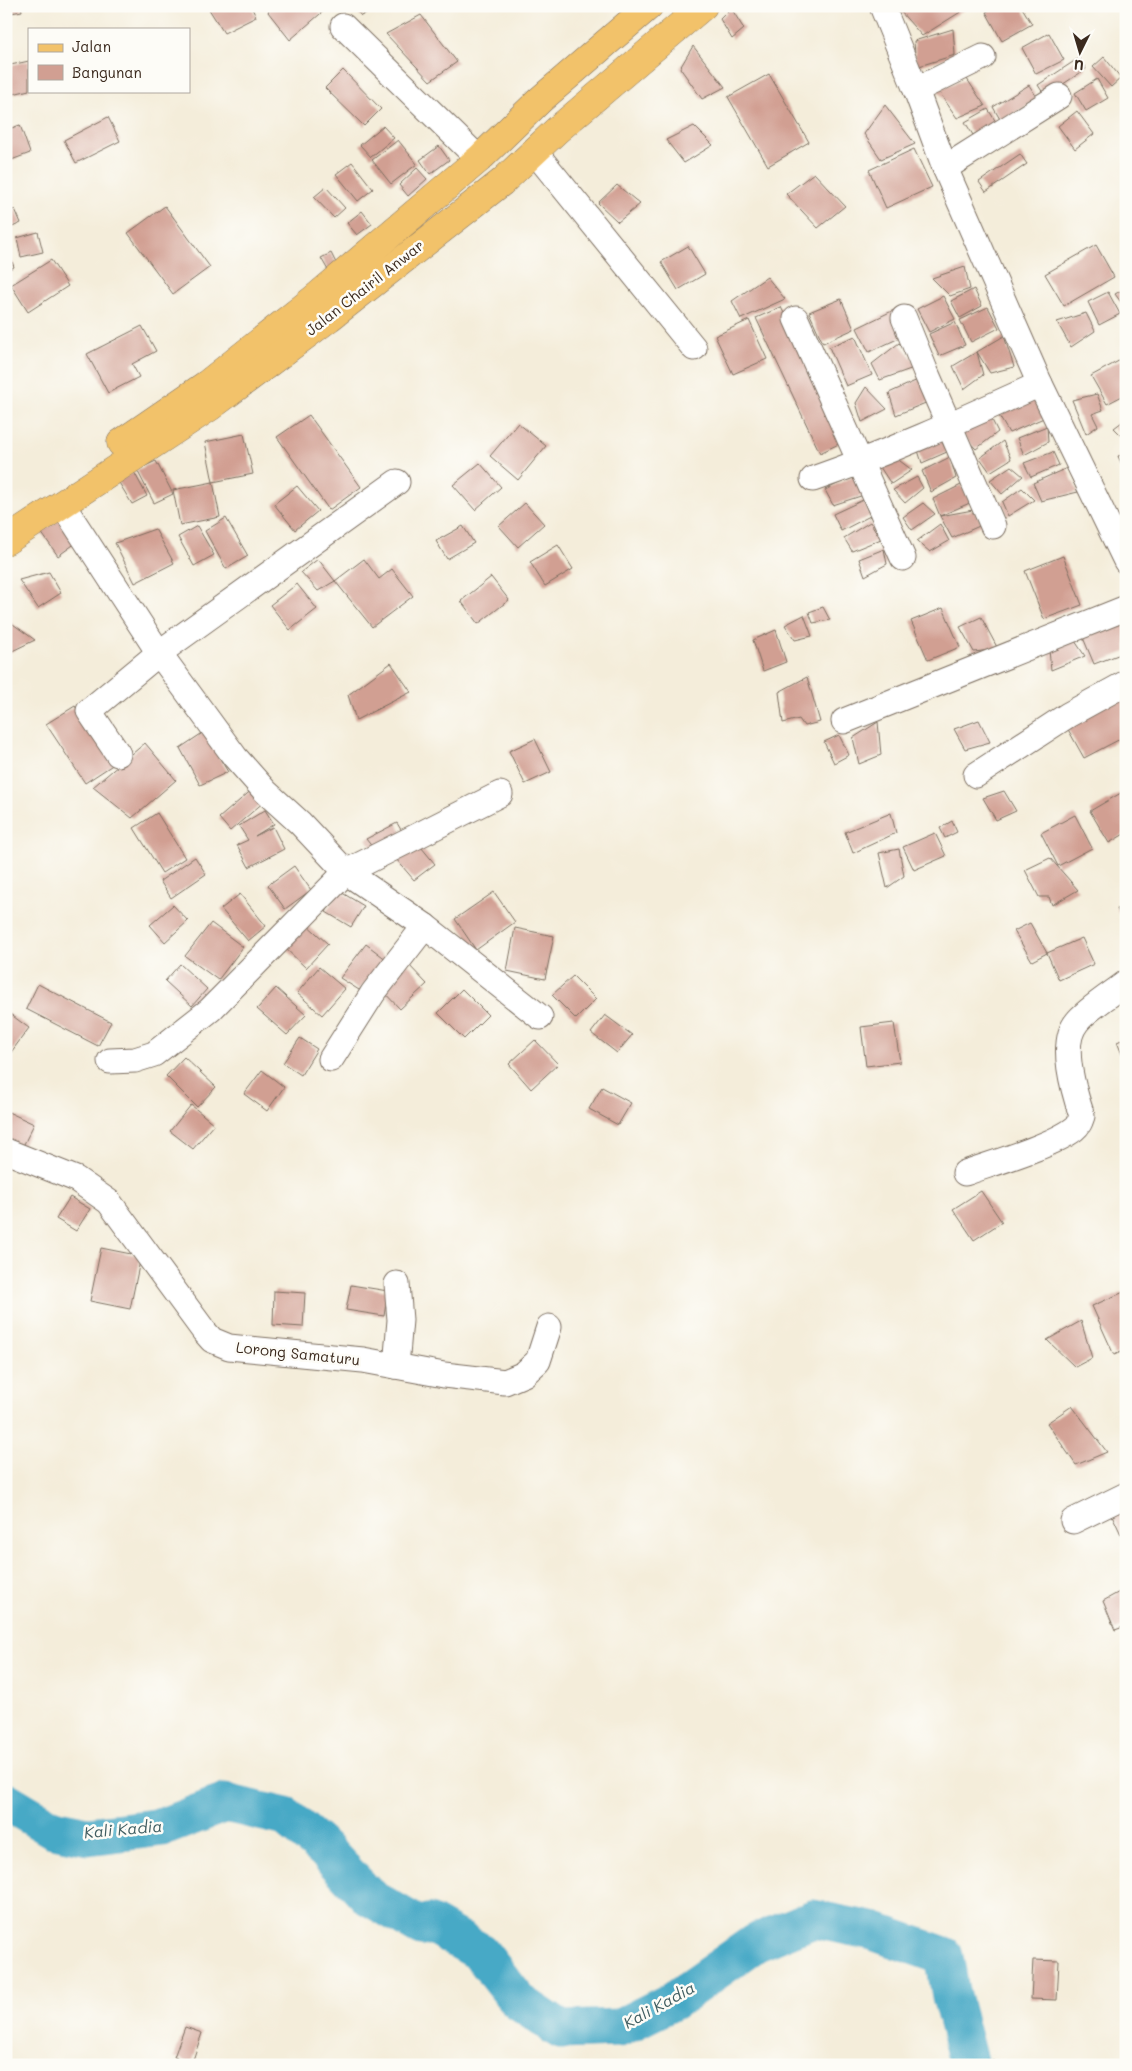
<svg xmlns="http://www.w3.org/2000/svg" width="1132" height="2071" font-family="Mali,sans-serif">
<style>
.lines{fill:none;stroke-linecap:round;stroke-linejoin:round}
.river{stroke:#47a9c6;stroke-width:39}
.building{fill:#d19f92}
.minor-casing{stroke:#7c6e60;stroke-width:27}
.major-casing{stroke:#7c6e60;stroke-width:29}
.minor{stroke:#fff;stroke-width:25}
.major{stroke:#f2c26a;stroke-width:28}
.labels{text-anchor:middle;stroke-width:5;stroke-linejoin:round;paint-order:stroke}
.street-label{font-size:15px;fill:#3b2a1e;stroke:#fdfcf7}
.water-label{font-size:16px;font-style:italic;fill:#405d61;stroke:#fdfcf7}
</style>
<rect width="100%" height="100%" fill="#fdfcf7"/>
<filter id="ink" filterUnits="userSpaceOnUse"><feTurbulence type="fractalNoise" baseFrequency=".02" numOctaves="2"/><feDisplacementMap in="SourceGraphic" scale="10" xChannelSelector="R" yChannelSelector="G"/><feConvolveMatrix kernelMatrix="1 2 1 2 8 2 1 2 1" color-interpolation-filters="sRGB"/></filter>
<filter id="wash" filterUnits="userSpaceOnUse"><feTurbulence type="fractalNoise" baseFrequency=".0096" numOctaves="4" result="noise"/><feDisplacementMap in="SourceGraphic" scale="20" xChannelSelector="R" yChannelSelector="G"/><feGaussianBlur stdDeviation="1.12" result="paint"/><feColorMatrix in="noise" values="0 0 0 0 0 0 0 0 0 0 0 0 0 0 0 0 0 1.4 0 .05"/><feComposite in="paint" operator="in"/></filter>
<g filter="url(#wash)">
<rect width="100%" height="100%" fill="#f4edda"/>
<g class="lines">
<path class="river" d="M6,1801L53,1829L88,1836L163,1827L225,1803L286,1817L324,1849L368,1896L421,1927L429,1923L480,1952L518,2001L561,2030L619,2028L673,2001L755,1943L813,1919L873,1931L944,1956L951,1996L969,2065"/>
</g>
<g id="blocks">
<g class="building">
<path d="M6,6H21L22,11L6,14Z"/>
<path d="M207,6H251L256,17L224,33Z"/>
<path d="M272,6H326L327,8L290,40L268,12Z"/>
<path d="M353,6H378L361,16Z"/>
<path d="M906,6H970L922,36L900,11Z"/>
<path d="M997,6H1021L1032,24L1002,41L986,12Z"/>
<path d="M731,8L744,29L732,39L720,19Z"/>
<path d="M421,15L457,62L430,81L386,34Z"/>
<path d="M953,29L955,55L916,67L914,41Z"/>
<path d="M1049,33L1064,60L1036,74L1022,48Z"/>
<path d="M693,46L725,87L702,99L680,68Z"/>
<path d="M1104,57L1121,78L1111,87L1093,67Z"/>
<path d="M1079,58L1086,69L1045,96L1038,85Z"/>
<path d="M29,61V90L9,95L6,84V66Z"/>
<path d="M343,70L381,109L364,126L325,88Z"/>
<path d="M769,74L809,142L768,166L728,97Z"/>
<path d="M967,79L985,106L957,118L937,89Z"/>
<path d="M1097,79L1108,98L1086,111L1075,93Z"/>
<path d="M1029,85L1038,99L1001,121L993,107Z"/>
<path d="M885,105L915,144L881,159L864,134Z"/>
<path d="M988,109L996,122L973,135L965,122Z"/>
<path d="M1077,111L1094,134L1075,149L1058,126Z"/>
<path d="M108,117L120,141L76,163L64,140Z"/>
<path d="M20,125L30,153L6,162V130Z"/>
<path d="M383,126L394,138L371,157L360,145Z"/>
<path d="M694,126L713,145L684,163L666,140Z"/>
<path d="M398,140L417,164L391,184L372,160Z"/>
<path d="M439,146L449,160L430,174L420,160Z"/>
<path d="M914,149L932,187L886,208L869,170Z"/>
<path d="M1020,154L1027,164L986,192L979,182Z"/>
<path d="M352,162L373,189L358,201L336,174Z"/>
<path d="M417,168L427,179L408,196L399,185Z"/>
<path d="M814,173L845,206L818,228L786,194Z"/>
<path d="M617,185L640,204L618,222L598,203Z"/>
<path d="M326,187L345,208L334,218L314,197Z"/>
<path d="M165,206L210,267L173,294L128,233Z"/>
<path d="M15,209L21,223L6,230V213Z"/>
<path d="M362,211L372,224L357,235L347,223Z"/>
<path d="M38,232L43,252L21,257L17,238Z"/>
<path d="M1096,245L1114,277L1064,306L1045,274Z"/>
<path d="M6,246L14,267L6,270Z"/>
<path d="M688,246L705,274L678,290L661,262Z"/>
<path d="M331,253L338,267L329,272L321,258Z"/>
<path d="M51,260L68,286L28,312L11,285Z"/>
<path d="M965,267L970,289L950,296L932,278Z"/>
<path d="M767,277L785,299L741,319L732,301Z"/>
<path d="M1126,288V309L1115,294Z"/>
<path d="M974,289L982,306L960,318L951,301Z"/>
<path d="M1108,292L1120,314L1099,325L1088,302Z"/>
<path d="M943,296L955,319L929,332L917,309Z"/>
<path d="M841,299L854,329L823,343L809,312Z"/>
<path d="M781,307L845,441L820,453L756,318Z"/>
<path d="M988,307L999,328L971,342L960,320Z"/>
<path d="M894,310L906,335L869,352L857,328Z"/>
<path d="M1086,313L1095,331L1071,347L1057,322Z"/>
<path d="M749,320L767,359L733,374L715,336Z"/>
<path d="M955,322L965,345L939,356L929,334Z"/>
<path d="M142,326L156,351L132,364L139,377L108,393L87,354Z"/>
<path d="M855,336L872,375L846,386L829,347Z"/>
<path d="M1004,336L1014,367L990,373L977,352L983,375L964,389L953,366Z"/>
<path d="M899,343L919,366L880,380L872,364Z"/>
<path d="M1126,357V394L1107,404L1091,376Z"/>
<path d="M922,378L933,400L896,415L889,393Z"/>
<path d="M866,387L887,409L862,422L856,403Z"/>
<path d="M1097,394L1103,410L1092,414L1098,426L1086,434L1072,400Z"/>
<path d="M1034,396L1046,417L1009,433L999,416Z"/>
<path d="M309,415L361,487L329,510L277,437Z"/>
<path d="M991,418L998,432L976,449L961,433Z"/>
<path d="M1126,419V440L1114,428Z"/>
<path d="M518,423L546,446L518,480L490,456Z"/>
<path d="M1047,426L1048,442L1024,455L1017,438Z"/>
<path d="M244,434L253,474L213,482L205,442Z"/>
<path d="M939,436L947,452L922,463L916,444Z"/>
<path d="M1003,441L1011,459L990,472L980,458Z"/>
<path d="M1053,452L1059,465L1031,477L1024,463Z"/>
<path d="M1126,454V474L1118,456Z"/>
<path d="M950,457L956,478L931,492L922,471Z"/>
<path d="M896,458L912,470L891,484L880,467Z"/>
<path d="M156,461L173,494L154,503L137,470Z"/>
<path d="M480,463L501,487L475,510L453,485Z"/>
<path d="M1011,466L1023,476L1002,494L990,480Z"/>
<path d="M1067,468L1078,492L1041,501L1033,483Z"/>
<path d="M134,472L147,496L132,504L118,481Z"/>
<path d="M858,474L867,494L833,505L825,490Z"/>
<path d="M917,477L923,488L905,503L893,490Z"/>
<path d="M213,482L220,517L180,525L173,490Z"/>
<path d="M961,485L972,502L940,516L933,499Z"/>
<path d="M297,486L318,511L295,530L274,504Z"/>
<path d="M1022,488L1034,500L1008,516L1002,502Z"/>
<path d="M863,500L870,516L841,531L833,514Z"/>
<path d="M525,503L544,524L518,547L499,526Z"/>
<path d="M923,503L935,514L912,530L903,517Z"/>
<path d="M973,510L984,524L952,538L940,516Z"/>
<path d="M64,517L80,540L58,556L41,532Z"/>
<path d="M226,518L248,556L226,569L205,531Z"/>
<path d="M870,522L881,539L852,551L844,538Z"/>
<path d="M940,524L949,541L930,552L917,541Z"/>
<path d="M197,526L214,555L194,566L178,537Z"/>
<path d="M463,526L474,543L447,559L436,541Z"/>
<path d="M155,529L174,563L135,583L115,543Z"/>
<path d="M558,545L573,569L545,586L530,562Z"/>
<path d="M884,549L887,564L865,576L859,559Z"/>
<path d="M1063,556L1082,605L1044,619L1025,571Z"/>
<path d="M318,559L335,581L318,591L301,572Z"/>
<path d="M364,559L379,579L392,569L413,596L372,627L335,581Z"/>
<path d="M49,572L61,593L38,608L19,580Z"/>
<path d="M491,577L509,600L478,624L461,601Z"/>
<path d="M297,584L317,609L290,630L270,605Z"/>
<path d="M823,607L830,620L813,623L809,612Z"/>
<path d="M943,608L960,647L928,660L911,621Z"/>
<path d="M1126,613V652L1094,664L1079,628Z"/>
<path d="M804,615L812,636L795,640L785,625Z"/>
<path d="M981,617L998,649L974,652L960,627Z"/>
<path d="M6,619L35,640L6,654Z"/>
<path d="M776,630L786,662L763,671L753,640Z"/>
<path d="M1073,638L1085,656L1051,670L1049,650Z"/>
<path d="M391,663L411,692L356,720L348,695Z"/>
<path d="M807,677L820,722L804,726L799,719L783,723L779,692Z"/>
<path d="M1126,692V736L1084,758L1065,724Z"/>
<path d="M75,706L114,764L85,783L46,724Z"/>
<path d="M979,720L990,742L965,749L954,729Z"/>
<path d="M878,722L881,755L859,764L853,738Z"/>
<path d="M204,732L228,772L200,785L180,748Z"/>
<path d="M839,735L849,755L834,763L824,742Z"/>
<path d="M535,739L551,772L525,784L509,751Z"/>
<path d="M145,743L176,780L132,818L93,787Z"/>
<path d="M254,788L265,801L230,831L219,818Z"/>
<path d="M1126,790V833L1109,843L1090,811Z"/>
<path d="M1004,791L1016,811L996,820L983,798Z"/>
<path d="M265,810L274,824L255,836L273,827L284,849L249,867L237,845L248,840L239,826Z"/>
<path d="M157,813L185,858L162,873L134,828Z"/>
<path d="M891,813L896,833L853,853L845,832Z"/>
<path d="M1075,815L1092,848L1058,866L1041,833Z"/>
<path d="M952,821L957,832L945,838L940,828Z"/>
<path d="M397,823L407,840L377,853L366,839Z"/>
<path d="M935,833L946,856L914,870L903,847Z"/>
<path d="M417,842L435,864L414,880L396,859Z"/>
<path d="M899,849L904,876L887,888L879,853Z"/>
<path d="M195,857L206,874L171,898L160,881Z"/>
<path d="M1050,858L1078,890L1052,905L1049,897H1039L1025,870Z"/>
<path d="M294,866L311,890L285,909L268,885Z"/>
<path d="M339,891L364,906L351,927L326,912Z"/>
<path d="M494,892L515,922L476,950L455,919Z"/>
<path d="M240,894L266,926L248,941L221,909Z"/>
<path d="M1126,903V925L1117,909Z"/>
<path d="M173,905L188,921L165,942L150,925Z"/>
<path d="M304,922L328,944L306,968L282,945Z"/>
<path d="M211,923L243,947L218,980L185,956Z"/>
<path d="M1030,923L1047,953L1032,961L1014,931Z"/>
<path d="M515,928L554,936L545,979L507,971Z"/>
<path d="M1082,938L1094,964L1059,980L1047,953Z"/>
<path d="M366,944L387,960L359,990L340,978Z"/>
<path d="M407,963L427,984L400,1009L380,988Z"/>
<path d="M180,964L207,989L192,1006L165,981Z"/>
<path d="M319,967L345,989L322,1015L297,993Z"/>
<path d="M573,976L596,999L576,1019L552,995Z"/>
<path d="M38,984L111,1022L98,1046L26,1009Z"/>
<path d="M276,988L306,1015L287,1035L257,1009Z"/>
<path d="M462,989L488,1015L464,1039L438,1013Z"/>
<path d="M6,1011L29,1028L6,1059Z"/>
<path d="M605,1015L632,1035L617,1053L591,1033Z"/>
<path d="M894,1023L900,1062L866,1066L861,1027Z"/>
<path d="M300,1038L317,1049L301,1075L283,1063Z"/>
<path d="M1126,1038V1064L1117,1042Z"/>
<path d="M535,1040L558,1064L531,1089L509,1064Z"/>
<path d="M184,1057L216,1087L197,1107L166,1076Z"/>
<path d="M262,1070L284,1087L267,1111L244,1094Z"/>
<path d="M602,1087L631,1103L618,1125L589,1109Z"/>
<path d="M191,1105L214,1124L193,1149L170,1131Z"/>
<path d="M6,1111L34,1124L21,1150L6,1143Z"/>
<path d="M981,1191L1002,1222L974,1240L953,1209Z"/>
<path d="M70,1197L90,1209L76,1231L56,1219Z"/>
<path d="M101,1248L141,1256L130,1309L90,1301Z"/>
<path d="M351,1285L388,1291L384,1316L346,1310Z"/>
<path d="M274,1291L305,1293L303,1327L273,1325Z"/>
<path d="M1126,1291V1350L1114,1355L1092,1306Z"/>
<path d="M1081,1321L1092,1358L1075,1367L1047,1340Z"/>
<path d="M1072,1406L1107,1452L1076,1465L1047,1423Z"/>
<path d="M1126,1509V1545L1112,1515Z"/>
<path d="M1123,1590L1126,1596V1626L1115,1630L1103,1601Z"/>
<path d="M1033,1960L1059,1961L1057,2000L1031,1999Z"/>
<path d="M185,2027L202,2033L192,2063L174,2057Z"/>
<path d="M988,2060L1009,2064V2065H987Z"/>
</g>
</g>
</g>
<g filter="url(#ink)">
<use href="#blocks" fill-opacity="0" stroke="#7c6e60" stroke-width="1"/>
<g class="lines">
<defs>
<g id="minor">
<path d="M882,6L916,90L945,168L1040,384L1126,561"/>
<path d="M343,26L479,159"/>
<path d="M916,90L983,57"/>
<path d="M534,151L694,348"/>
<path d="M945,168L1059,96"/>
<path d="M904,318L925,370L993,526"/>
<path d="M796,319L903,558"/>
<path d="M813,479C891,452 965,418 1040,384"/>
<path d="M62,504L159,653L235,757L266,792L300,823L346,872L425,926L540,1017"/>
<path d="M844,721L1126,608"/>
<path d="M118,754L89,711L159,653L397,482"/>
<path d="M976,775L1068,715L1126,683"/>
<path d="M331,1059L373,993L425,926"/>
<path d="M110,1061L135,1060L154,1054L210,1010L346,872L500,794"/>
<path d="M6,1151L76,1179L109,1202L204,1331L212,1340L229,1347L363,1360L444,1375L505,1382L524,1374L538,1361L549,1327"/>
<path d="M965,1173C993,1163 1052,1146 1074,1129C1079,1125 1080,1122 1082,1116C1074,1092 1059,1043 1077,1022C1086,1010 1113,993 1126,983"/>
<path d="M396,1366L400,1320L397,1284"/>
<path d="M1073,1521L1126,1495"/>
</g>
<g id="major">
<path d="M121,443L207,384L315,298L479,159L540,100L649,6"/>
<path d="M6,541L210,407L329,318L502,182L556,131L703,6"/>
</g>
</defs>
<use href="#minor" class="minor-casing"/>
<use href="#major" class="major-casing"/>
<use href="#minor" class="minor"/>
<use href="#major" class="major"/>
</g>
</g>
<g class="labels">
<g class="street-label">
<text transform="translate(365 288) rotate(-38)" y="5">Jalan Chairil Anwar</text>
<text transform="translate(298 1354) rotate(6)" y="5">Lorong Samaturu</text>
</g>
<g class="water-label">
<text transform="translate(123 1829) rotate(-5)" y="6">Kali Kadia</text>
<text transform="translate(659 2005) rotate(-29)" y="6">Kali Kadia</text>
</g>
</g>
<rect width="1132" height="2071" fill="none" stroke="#fdfcf7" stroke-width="25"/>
<rect x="28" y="28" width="162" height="65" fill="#fdfcf7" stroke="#afa8a0"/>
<rect x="38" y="44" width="25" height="8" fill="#f2c26a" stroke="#afa8a0"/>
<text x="72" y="52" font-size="15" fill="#3b2a1e">Jalan</text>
<rect x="38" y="65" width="25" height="15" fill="#d19f92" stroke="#afa8a0"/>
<text x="72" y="78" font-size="15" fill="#3b2a1e">Bangunan</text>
<g transform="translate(1080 52) rotate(185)" stroke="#fdfcf7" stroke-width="4" paint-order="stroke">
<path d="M0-4L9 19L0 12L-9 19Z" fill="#3b2a1e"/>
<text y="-8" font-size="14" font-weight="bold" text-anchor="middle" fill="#3b2a1e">U</text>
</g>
</svg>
